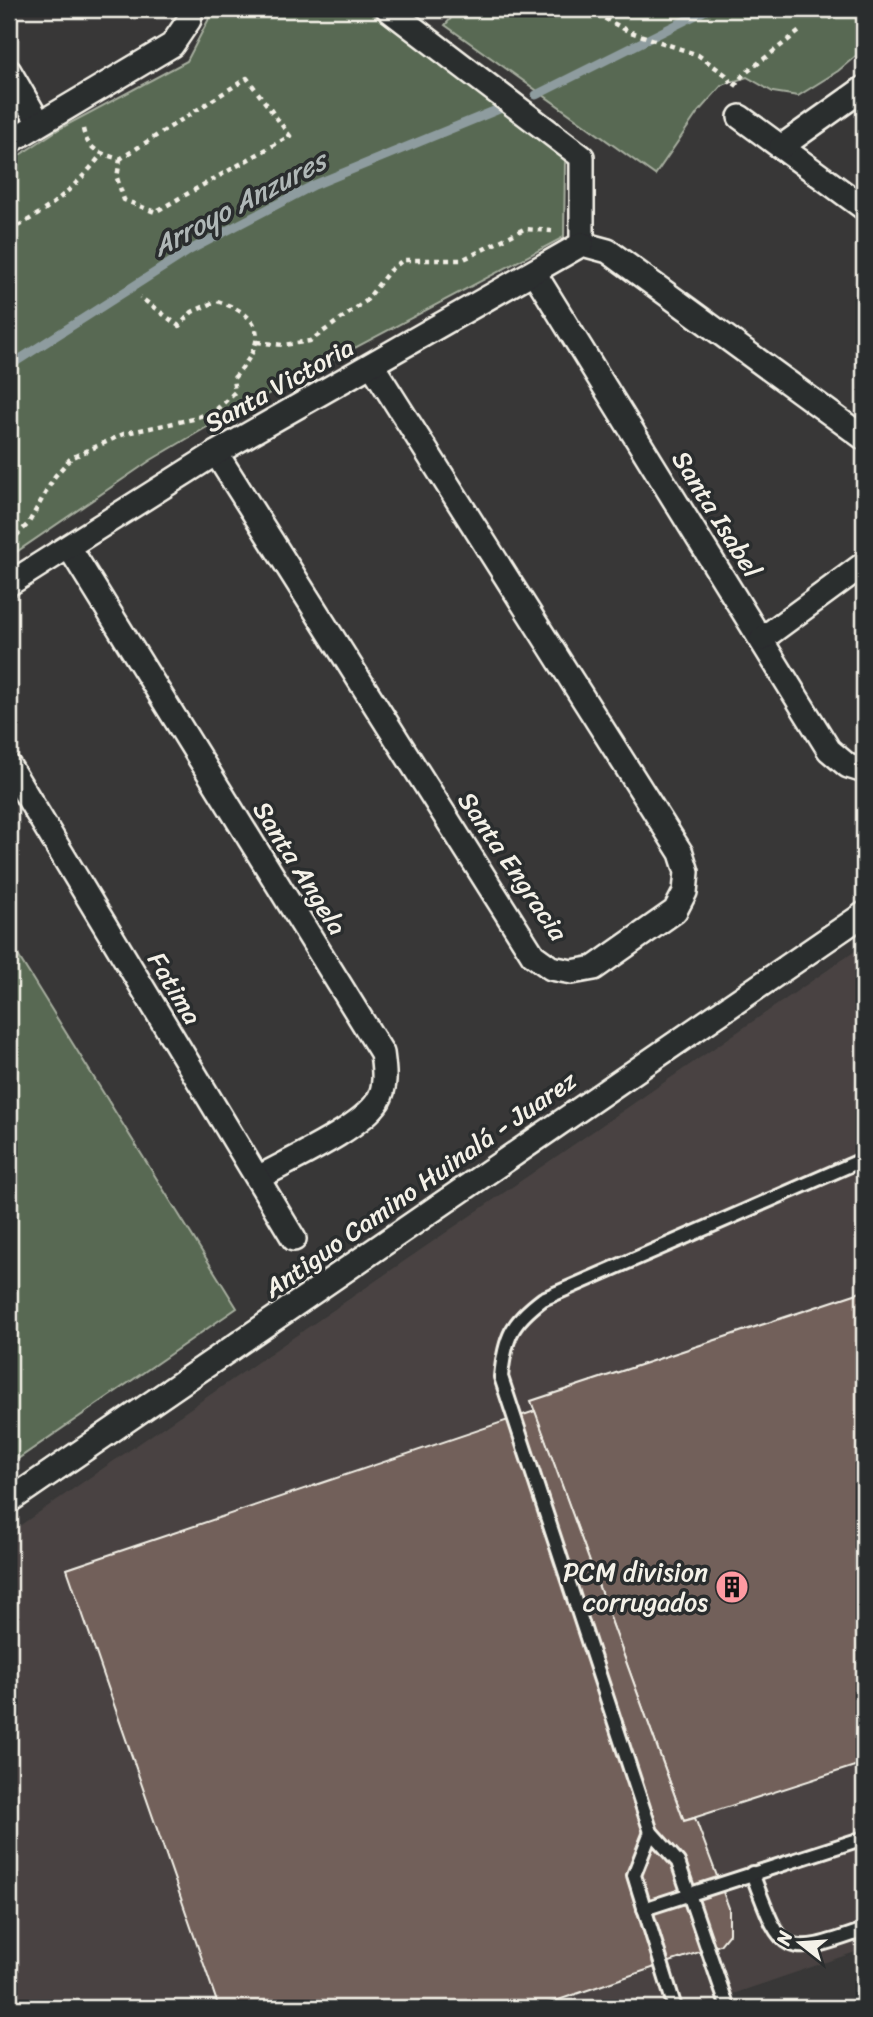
<svg xmlns="http://www.w3.org/2000/svg" width="873" height="2017" font-family="Sriracha,sans-serif">
<style>
.built{fill:#494342}
.green{fill:#586953;stroke:#a6ad9e;stroke-width:2}
.lines{fill:none;stroke-linecap:round;stroke-linejoin:round}
.stream{stroke:#8e9c9f;stroke-width:9}
.building{fill:#72605a;stroke:#f4f1e8;stroke-width:2}
.service-casing{stroke:#f4f1e8;stroke-width:18}
.minor-casing{stroke:#f4f1e8;stroke-width:28}
.path{stroke:#f4f1e8;stroke-width:4.5;stroke-dasharray:5 5;stroke-linecap:butt}
.service{stroke:#2a2d2e;stroke-width:12}
.minor{stroke:#2a2d2e;stroke-width:23}
.labels{text-anchor:middle;stroke-width:7;stroke-linejoin:round;paint-order:stroke}
.street-label{font-size:26px;fill:#f4f1e8;stroke:#2a2d2e}
.poi-label{font-size:26px;fill:#f4f1e8;stroke:#2a2d2e;text-anchor:end}
.water-label{font-size:28px;font-style:italic;fill:#b0b8b7;stroke:#2a2d2e}
</style>
<rect width="100%" height="100%" fill="#383737"/>
<filter id="ink" filterUnits="userSpaceOnUse"><feTurbulence type="fractalNoise" baseFrequency=".0143" numOctaves="2"/><feDisplacementMap in="SourceGraphic" scale="14" xChannelSelector="R" yChannelSelector="G"/><feConvolveMatrix kernelMatrix="1 2 1 2 8 2 1 2 1" color-interpolation-filters="sRGB"/></filter>
<g filter="url(#ink)">
<path class="built" d="M864,945V1949L692,2008H9V1533Z"/>
<g class="green">
<path d="M214,9H366L537,132L565,159L564,237L219,420L151,460L9,557V162L59,129L187,61Z"/>
<path d="M459,9H864V49L838,71L798,96L773,92L747,77L722,85L698,112L655,175L445,25Z"/>
<path d="M9,941L237,1308L9,1465Z"/>
</g>
<g class="lines">
<g class="stream">
<path d="M536,95L708,9"/>
<path d="M9,366L190,250L314,185L504,107"/>
</g>
</g>
<g class="building">
<path d="M864,1291V1763L684,1821L531,1401Z"/>
<path d="M535,1411L684,1821L695,1818L729,1908V1934L720,1945L535,2008H219L67,1569Z"/>
</g>
<g class="lines">
<defs>
<g id="service">
<path d="M651,1832L634,1875L675,2008"/>
<path d="M752,1873C782,1953 781,1960 864,1930"/>
<path d="M644,1909L864,1838"/>
<path d="M728,2008L678,1862L651,1832L501,1377C505,1337 511,1323 543,1299L864,1159"/>
</g>
<g id="minor">
<path d="M388,9L582,157V244"/>
<path d="M9,71L39,123"/>
<path d="M740,117L864,208"/>
<path d="M9,142L172,45L189,20L191,9"/>
<path d="M781,147L864,88"/>
<path d="M582,244L608,251L864,438"/>
<path d="M535,274L829,750L848,766L864,771"/>
<path d="M216,453L533,955L551,968L572,972L594,968L675,911L685,892L687,872L681,853L372,365"/>
<path d="M69,547L382,1053C384,1069 387,1086 378,1101C360,1129 288,1161 258,1178"/>
<path d="M9,584L216,453L582,244"/>
<path d="M762,639L864,564"/>
<path d="M9,766L294,1239"/>
<path d="M9,1501L864,914"/>
</g>
</defs>
<use href="#service" class="service-casing"/>
<use href="#minor" class="minor-casing"/>
<g class="path">
<path d="M587,9L628,31L698,55L726,75L734,87L743,75L801,30"/>
<path d="M852,9H864"/>
<path d="M829,18L849,9"/>
<path d="M83,129C87,150 101,154 120,159L247,78L290,136L155,212L124,200L117,178L120,159"/>
<path d="M9,230C45,214 77,186 101,155"/>
<path d="M257,342L283,345L310,341L366,301L389,271L403,260H462L524,229L552,231"/>
<path d="M9,543L28,524L55,476L71,458L126,433L193,419L217,409L235,392L233,379C265,343 269,318 217,301L192,312L179,326L140,297"/>
</g>
<use href="#service" class="service"/>
<use href="#minor" class="minor"/>
</g>
</g>
<defs>
<symbol id="building-disc" viewBox="-11 -11 22 22"><circle r="9.5" fill="#ff9aa2" stroke="#2a2d2e"/><path d="M-4-6H4V6H1V3H-1V6H-4ZM-2.5-4.3h1.7v1.8h-1.7ZM.8-4.3h1.7v1.8H.8ZM-2.5-1h1.7V.8h-1.7ZM.8-1h1.7V.8H.8Z" fill="#111"/></symbol>
</defs>
<g fill-rule="evenodd">
<use href="#building-disc" x="713" y="1568" width="38" height="38"/>
</g>
<g class="labels">
<g class="street-label">
<text transform="translate(279 385) rotate(-29)" y="9">Santa Victoria</text>
<text transform="translate(717 514) rotate(58)" y="9">Santa Isabel</text>
<text transform="translate(513 866) rotate(56)" y="9">Santa Engracia</text>
<text transform="translate(300 868) rotate(58)" y="9">Santa Angela</text>
<text transform="translate(175 988) rotate(59)" y="9">Fatima</text>
<text transform="translate(420 1184) rotate(-35)" y="9">Antiguo Camino Huinalá - Juarez</text>
</g>
<g class="poi-label">
<text x="708" y="1581">PCM division<tspan x="708" dy="30">corrugados</tspan></text>
</g>
<g class="water-label">
<text transform="translate(239 203) rotate(-28)" y="10">Arroyo Anzures</text>
</g>
</g>
<rect width="873" height="2017" fill="none" stroke="#2a2d2e" stroke-width="35"/>
<rect x="18" y="18" width="838" height="1982" fill="none" stroke="#f4f1e8" stroke-width="2.5" filter="url(#ink)"/>
<g transform="translate(800 1943) rotate(287)" stroke="#2a2d2e" stroke-width="5" paint-order="stroke">
<path d="M0-5L12 26L0 18L-12 26Z" fill="#f4f1e8"/>
<text y="-10" font-size="19" font-weight="bold" text-anchor="middle" fill="#f4f1e8">N</text>
</g>
</svg>
